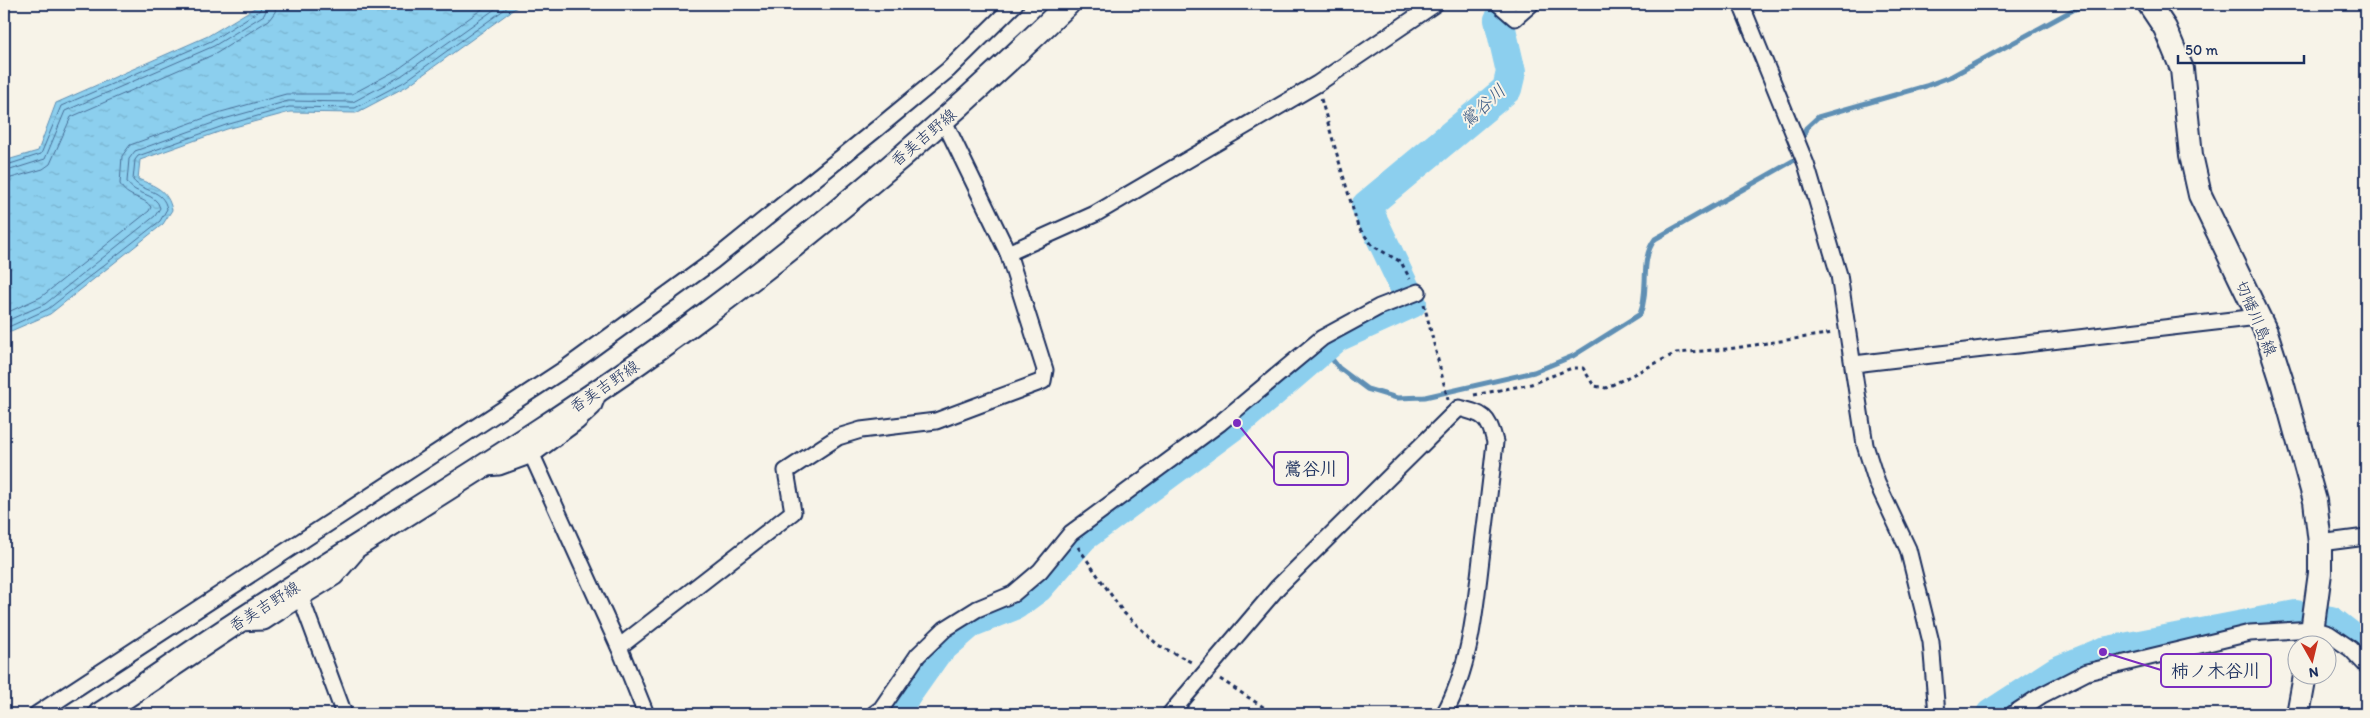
<svg xmlns="http://www.w3.org/2000/svg" width="2370" height="718" font-family="Itim,'Klee One',sans-serif">
<style>
.water{fill:url(#water-ripples);stroke:#5f8fb4}
.lines{fill:none;stroke-linecap:round;stroke-linejoin:round}
.shore{stroke:#486f98;stroke-width:1}
.stream{stroke:#5f8fb4;stroke-width:5}
.river{stroke:#8ccfee;stroke-width:30}
.street-casing{stroke:#1b2f5e;stroke-width:19}
.secondary-casing{stroke:#1b2f5e;stroke-width:26}
.path{stroke:#1b2f5e;stroke-width:3;stroke-dasharray:4 4;stroke-linecap:butt}
.street{stroke:#f7f3e8;stroke-width:15}
.secondary{stroke:#f7f3e8;stroke-width:22}
.labels{text-anchor:middle;stroke-width:4;stroke-linejoin:round;paint-order:stroke}
.street-label{font-size:16px;fill:#1b2f5e;stroke:#f7f3e8}
.water-label{font-size:18px;font-style:italic;fill:#375782;stroke:#f7f3e8}
.leader{fill:none;stroke:#7b2cbf;stroke-width:2}
.callout-dot{fill:#7b2cbf;stroke:#f7f3e8;stroke-width:2}
.callout{fill:#f7f3e8;stroke:#7b2cbf;stroke-width:2}
.callout-label{font-size:18px;text-anchor:middle;font-weight:bold;fill:#1b2f5e}
</style>
<defs>
<pattern id="water-ripples" width="26" height="14" patternUnits="userSpaceOnUse" patternTransform="scale(1.25)"><rect width="26" height="14" fill="#8ccfee"/><path d="M2 4q2-2 4 0t4 0M15 11q2-2 4 0t4 0" fill="none" stroke="#78b2ce"/></pattern>
</defs>
<rect width="100%" height="100%" fill="#f7f3e8"/>
<filter id="ink" filterUnits="userSpaceOnUse"><feTurbulence type="fractalNoise" baseFrequency=".02" numOctaves="2"/><feDisplacementMap in="SourceGraphic" scale="10" xChannelSelector="R" yChannelSelector="G"/><feConvolveMatrix kernelMatrix="1 2 1 2 8 2 1 2 1" color-interpolation-filters="sRGB"/></filter>
<g filter="url(#ink)">
<path class="water" d="M261,4H521L407,86L356,113L290,112L227,129L140,160L138,179C155,186 168,190 172,210L163,224L50,314L4,334V161L38,151L56,103L208,36Z"/>
<g class="lines">
<g class="shore">
<path d="M4,166L41,154L61,106L211,41L260,10L262,4"/>
<path d="M4,172L45,159L65,111L214,46L264,15L269,4"/>
<path d="M4,180L43,169L50,164L71,117L217,53L269,20L275,12L276,4"/>
<path d="M4,314L41,297L149,211L151,207C144,196 127,199 120,184L122,156L130,145L221,112L286,94H352L397,70L489,4"/>
<path d="M4,322L45,304L155,216L160,208C156,192 135,196 127,182L129,159L135,151L224,119L288,101L353,102L401,76L502,4"/>
<path d="M4,329L48,309L160,221L167,209C163,188 143,193 133,180L135,160L138,156L226,125L289,107L355,108L404,82L512,4"/>
</g>
<g class="stream">
<path d="M1803,139L1806,128L1818,117L1926,86L1952,76L2084,4"/>
<path d="M1324,349L1339,368L1367,389L1397,398L1425,397L1534,372L1573,356L1640,314C1650,290 1639,260 1655,239L1798,158"/>
</g>
<g class="river">
<path d="M893,714L936,653L972,622L1015,605L1038,588L1083,537L1237,423L1337,337L1412,303L1366,206L1507,89L1511,72L1499,20L1516,4"/>
<path d="M1991,714L2057,671L2103,652L2296,615L2331,621L2366,648"/>
</g>
<defs>
<g id="street">
<path d="M1499,4L1515,18L1531,4"/>
<path d="M1741,4L1806,164L1839,275L1865,445L1877,483L1908,549L1931,642L1937,714"/>
<path d="M1008,253L1095,214L1317,84L1435,4"/>
<path d="M1854,364L2258,317"/>
<path d="M532,455L619,647L646,714"/>
<path d="M486,468L499,467L532,455L577,422L593,407L599,392"/>
<path d="M2320,543L2366,537"/>
<path d="M301,598L335,577L355,554"/>
<path d="M238,623L264,622L301,598L344,714"/>
<path d="M619,647L793,512L786,471L838,437L861,430L936,421L1043,381L1045,370L1008,253L944,121"/>
<path d="M37,714L566,368L713,261L879,127L948,70L1015,4"/>
<path d="M874,714L881,709L918,655L945,629L977,609L1013,594L1040,571L1071,533L1220,423L1322,338L1379,307L1418,292"/>
<path d="M1170,714L1278,587L1459,408C1483,414 1489,416 1495,442C1491,481 1486,520 1481,559C1475,611 1470,668 1444,714"/>
<path d="M2013,714L2042,695L2087,672L2250,633L2313,629L2329,634L2351,649L2366,665"/>
</g>
<g id="secondary">
<path d="M2149,4L2165,28L2182,69L2191,155L2200,195L2266,332L2282,382L2315,501L2320,543V573L2310,646"/>
<path d="M100,714C146,684 190,653 236,623C388,524 545,433 691,325C824,227 950,119 1068,4"/>
<path d="M2298,714L2305,676"/>
</g>
</defs>
<use href="#street" class="street-casing"/>
<use href="#secondary" class="secondary-casing"/>
<g class="path">
<path d="M1321,99L1358,227L1373,246L1401,262L1410,279"/>
<path d="M1424,304L1448,400"/>
<path d="M1474,395L1531,384L1572,368H1583L1594,386L1606,388L1676,353L1728,349L1833,333"/>
<path d="M1078,547L1123,612L1158,645L1193,663"/>
<path d="M1220,679L1274,714"/>
</g>
<use href="#street" class="street"/>
<use href="#secondary" class="secondary"/>
</g>
</g>
<g class="labels">
<g class="street-label">
<text transform="translate(923 137) rotate(-40)" y="6">香美吉野線</text>
<text transform="translate(2257 318) rotate(67)" y="6">切幡川島線</text>
<text transform="translate(604 386) rotate(-34)" y="6">香美吉野線</text>
<text transform="translate(264 606) rotate(-32)" y="6">香美吉野線</text>
</g>
<g class="water-label">
<text transform="translate(1483 106) rotate(-43)" y="6">鶯谷川</text>
</g>
</g>
<path class="leader" d="M1237 423L1274 469M2103 652L2161 670"/>
<g class="callout-dot">
<circle cx="1237" cy="423" r="5"/>
<circle cx="2103" cy="652" r="5"/>
</g>
<g class="callout">
<rect x="1274" y="452" width="74" height="33" rx="5"/>
<rect x="2161" y="654" width="110" height="33" rx="5"/>
</g>
<g class="callout-label">
<text x="1311" y="475">鶯谷川</text>
<text x="2216" y="677">柿ノ木谷川</text>
</g>
<rect width="2370" height="718" fill="none" stroke="#f7f3e8" stroke-width="20"/>
<rect x="10" y="10" width="2350" height="698" fill="none" stroke="#1b2f5e" stroke-width="2" filter="url(#ink)"/>
<g transform="translate(2312 660) rotate(172)"><circle r="24" fill="#f7f3e8" stroke="#9fa5b1"/>
<path d="M0-4L9 19L0 12L-9 19Z" fill="#c8321e"/>
<text y="-8" font-size="14" font-weight="bold" text-anchor="middle" fill="#1b2f5e">N</text>
</g>
<path d="M2178 55v8h126v-8" fill="none" stroke="#1b2f5e" stroke-width="2.5"/>
<text x="2185" y="55" font-size="15" fill="#1b2f5e" stroke="#f7f3e8" stroke-width="4" paint-order="stroke">50 m</text>
</svg>
